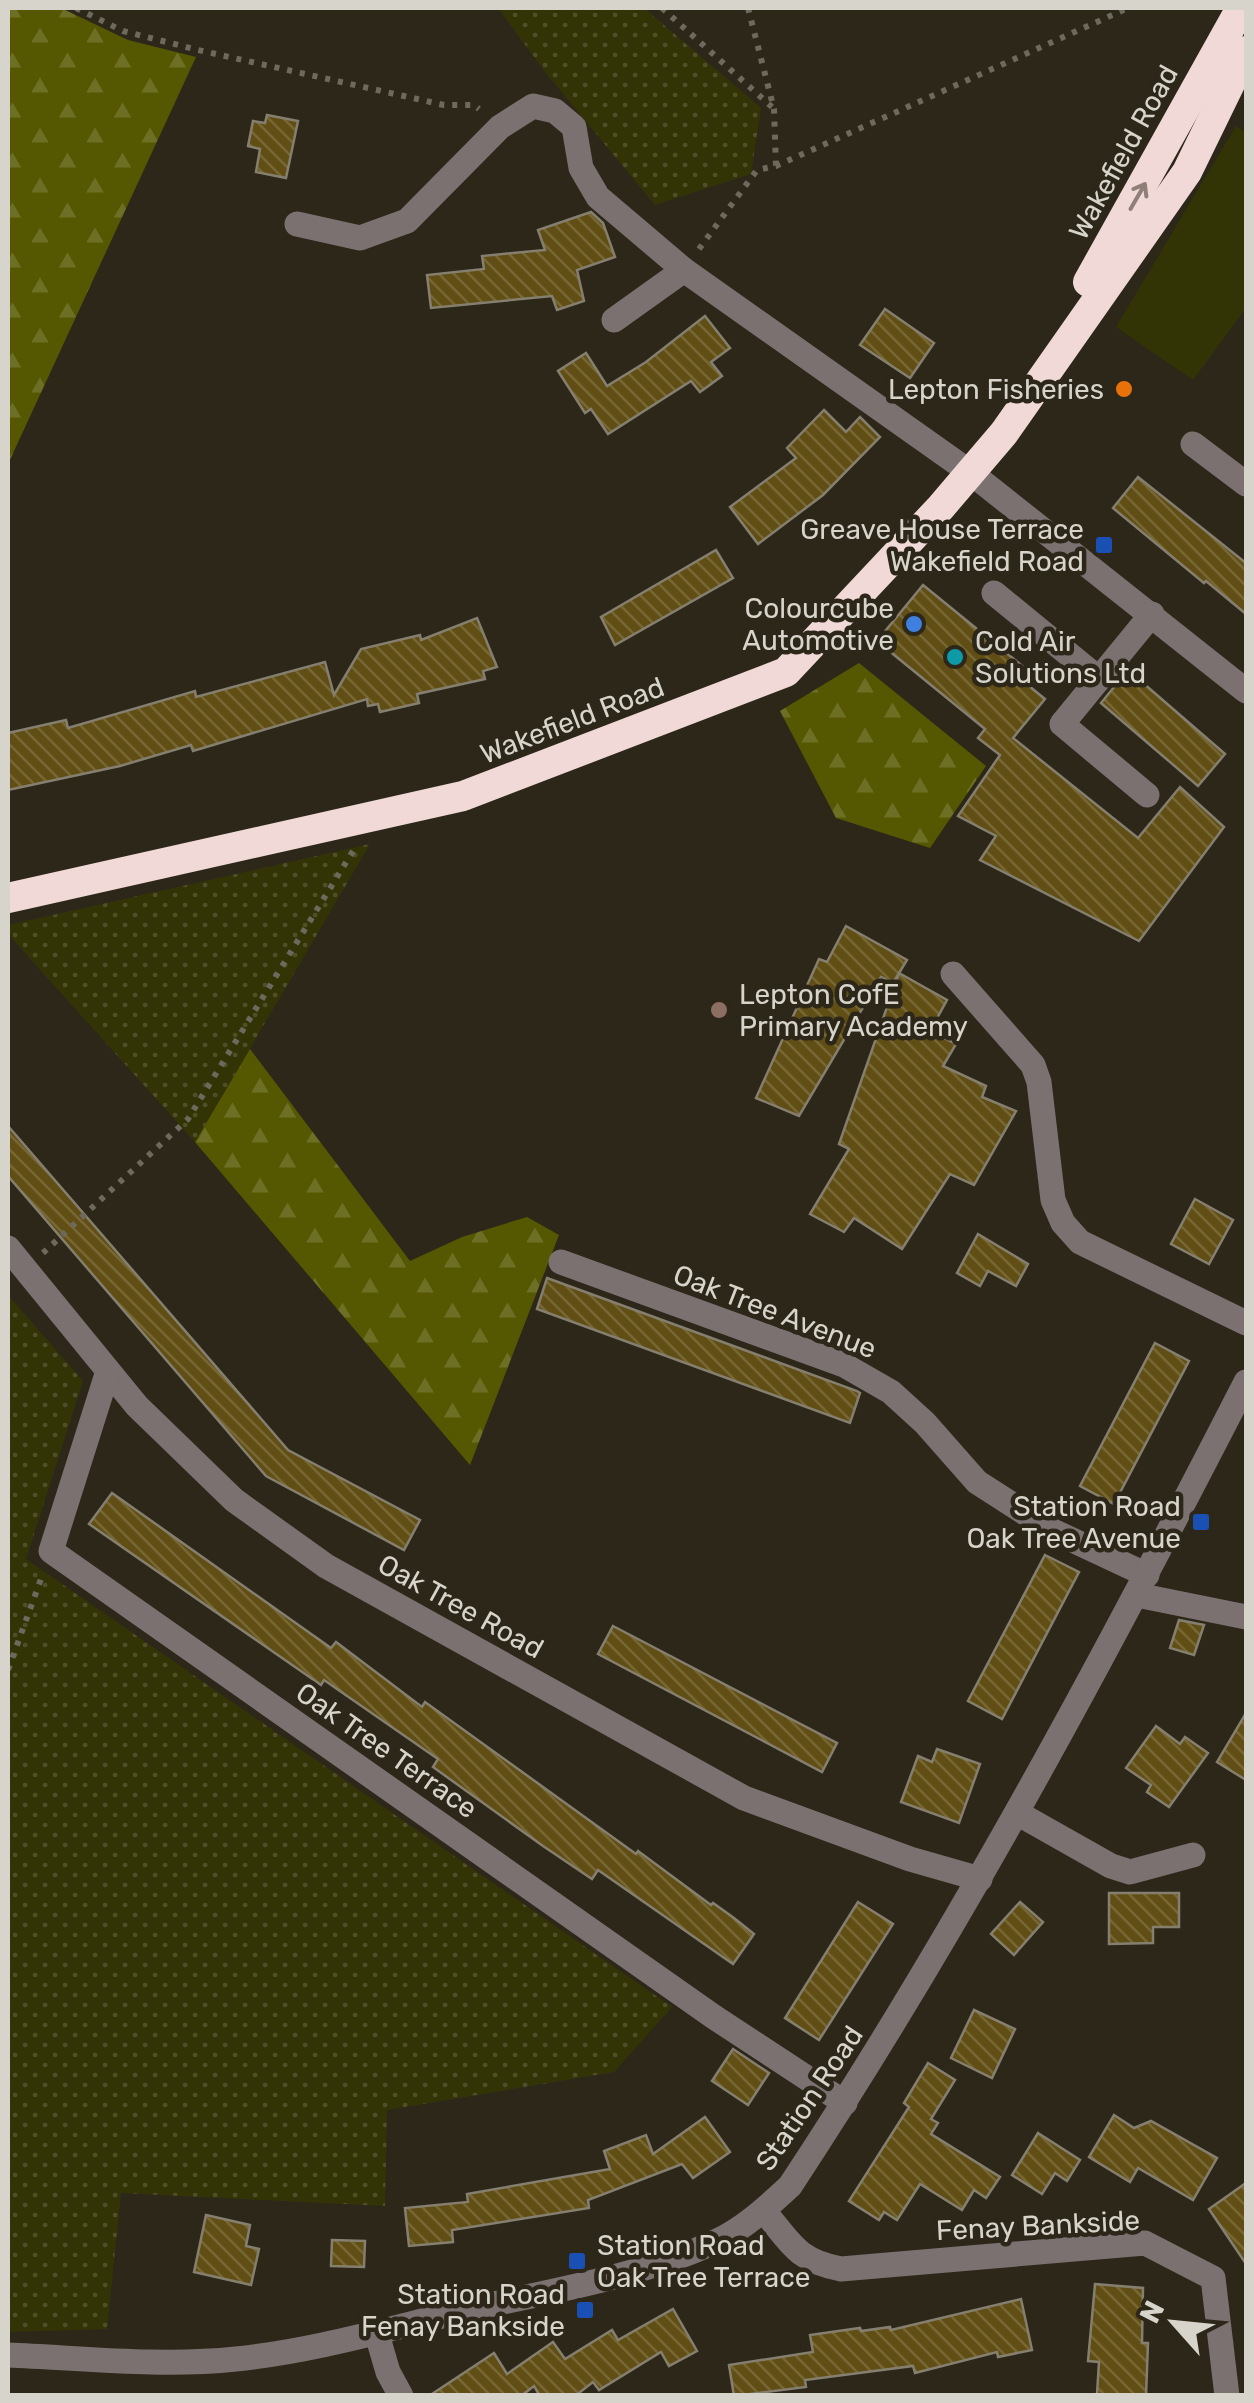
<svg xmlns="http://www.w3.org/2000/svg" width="1254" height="2403" font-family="Rubik,sans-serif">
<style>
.grass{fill:url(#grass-dots)}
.forest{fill:url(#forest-firs)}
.garden{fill:#323406}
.building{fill:url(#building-back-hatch);stroke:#857f6f;stroke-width:2.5}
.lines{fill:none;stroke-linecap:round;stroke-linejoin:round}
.path{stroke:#6d695d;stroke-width:6;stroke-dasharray:5 8;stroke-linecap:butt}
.minor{stroke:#7a7170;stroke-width:25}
.highway{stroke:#f0d9d7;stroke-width:30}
.oneway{stroke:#8e8078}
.food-dot{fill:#e8710a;stroke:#2c2719;stroke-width:4}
.transit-dot{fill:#1a4fb4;stroke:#2c2719;stroke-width:4}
.shop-dot{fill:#3f7fe0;stroke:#2c2719;stroke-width:4}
.culture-dot{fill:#0f9aa8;stroke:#2c2719;stroke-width:4}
.education-dot{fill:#8d6e63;stroke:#2c2719;stroke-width:4}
.labels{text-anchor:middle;stroke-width:9;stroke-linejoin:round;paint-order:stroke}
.street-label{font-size:28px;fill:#d7d4cb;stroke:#2c2719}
.poi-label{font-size:28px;fill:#d7d4cb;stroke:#2c2719;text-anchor:end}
</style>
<defs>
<pattern id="grass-dots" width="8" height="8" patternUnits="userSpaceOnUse" patternTransform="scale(2.5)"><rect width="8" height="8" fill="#323406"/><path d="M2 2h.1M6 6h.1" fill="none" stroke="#4f5029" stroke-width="1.8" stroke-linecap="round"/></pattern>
<pattern id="forest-firs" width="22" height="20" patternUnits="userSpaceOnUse" patternTransform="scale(2.5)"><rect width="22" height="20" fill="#555801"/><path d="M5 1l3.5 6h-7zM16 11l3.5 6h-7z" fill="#6d6f25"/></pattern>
<pattern id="building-back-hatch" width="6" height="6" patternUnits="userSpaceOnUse" patternTransform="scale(2.5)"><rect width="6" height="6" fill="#614e14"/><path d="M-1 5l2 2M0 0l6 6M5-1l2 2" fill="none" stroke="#776735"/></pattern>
</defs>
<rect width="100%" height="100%" fill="#2c2719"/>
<g class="grass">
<path d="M498,8H644L761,108L751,174L655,205L546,73Z"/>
<path d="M370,844L195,1142L8,934V925Z"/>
<path d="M8,1295L83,1381L26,1559L672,2007L614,2072L387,2110L385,2206L121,2193L107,2329L8,2332Z"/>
</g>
<g class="forest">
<path d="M8,8H61L128,40L196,57L8,464Z"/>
<path d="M859,663L986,766L930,848L836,818L780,711Z"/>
<path d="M250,1049L410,1261L462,1237L527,1217L559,1235L470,1465L195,1142Z"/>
</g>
<path class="garden" d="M1236,126L1246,133V308L1193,380L1116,327Z"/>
<g class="building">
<path d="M267,115L298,121L286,178L256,172L260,149L248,146L253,121L265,123Z"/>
<path d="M591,212L603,223L615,257L577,270L584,301L557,310L552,296L431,308L427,275L484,269L482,256L545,250L538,230Z"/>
<path d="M885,309L934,343L910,378L860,345Z"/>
<path d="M705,316L730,348L711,362L722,376L700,392L691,381L608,434L591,409L585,413L558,371L586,353L607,386L646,362Z"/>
<path d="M824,410L846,432L860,417L880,437L823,495L758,544L730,507L796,458L787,448Z"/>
<path d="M1138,477L1246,563V614L1206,581L1204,583L1113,508Z"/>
<path d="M716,550L733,578L615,645L601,617Z"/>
<path d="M923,585L1031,673L1024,682L1045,699L1013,738L1138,838L1180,787L1224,827L1139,941L980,860L996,836L958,816L1000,755L978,738L985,729L877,641Z"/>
<path d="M477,618L497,667L483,671L485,679L417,694L419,703L380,712L378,704L368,706L367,699L193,751L191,745L120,766L8,790V733L66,720L68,728L195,691L196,697L325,662L334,695L361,649L420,635L421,640Z"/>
<path d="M1128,670L1225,754L1198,786L1101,703Z"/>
<path d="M846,926L907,960L893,983L881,977L799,1116L756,1098L819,959L827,962Z"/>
<path d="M899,973L947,1000L930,1031L956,1044L943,1066L986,1086L982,1097L1016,1111L974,1185L950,1174L902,1249L854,1218L844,1232L810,1214L849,1149L839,1144Z"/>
<path d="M8,1126L288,1450L420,1520L404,1550L266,1476L8,1176Z"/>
<path d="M1195,1199L1233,1220L1209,1264L1171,1244Z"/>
<path d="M978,1234L1028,1264L1016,1286L988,1271L980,1286L957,1273Z"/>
<path d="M547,1278L857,1391L860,1393L850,1423L537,1309Z"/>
<path d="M1155,1343L1189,1361L1114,1504L1080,1486Z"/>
<path d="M112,1493L331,1648L336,1642L422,1707L425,1702L636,1854L638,1851L711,1905L713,1903L734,1918L754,1934L733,1964L598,1870L592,1879L543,1846L433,1767L438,1759L324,1680L321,1685L89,1524Z"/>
<path d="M1045,1555L1079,1572L1002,1719L968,1701Z"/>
<path d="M1179,1620L1204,1625L1194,1655L1170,1648Z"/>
<path d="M613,1626L837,1743L822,1772L598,1654Z"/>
<path d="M1246,1713V1780L1217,1762Z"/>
<path d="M1156,1726L1180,1744L1185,1737L1208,1753L1169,1807L1147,1792L1151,1785L1126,1768Z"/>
<path d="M937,1749L980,1764L959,1823L901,1802L918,1756L932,1762Z"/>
<path d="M1109,1893H1179V1927H1153V1943L1109,1944Z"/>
<path d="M858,1902L893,1924L819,2040L785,2018Z"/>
<path d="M1020,1902L1043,1922L1014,1955L991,1934Z"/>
<path d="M974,2010L1015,2029L992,2078L951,2058Z"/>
<path d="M733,2049L769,2073L748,2105L712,2081Z"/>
<path d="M928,2063L955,2080L931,2119L938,2123L931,2134L1000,2177L986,2198L974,2190L962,2210L920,2184L897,2220L884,2212L879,2220L849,2201L909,2107L904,2103Z"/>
<path d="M1114,2115L1134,2128L1151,2121L1217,2158L1193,2200L1138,2168L1130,2182L1089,2157Z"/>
<path d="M705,2117L730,2152L693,2178L682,2164L588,2200L589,2208L452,2230L453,2242L409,2246L405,2208L468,2202L467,2194L610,2169L604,2151L646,2135L653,2154Z"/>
<path d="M1038,2133L1080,2160L1067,2181L1055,2173L1042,2194L1012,2175Z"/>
<path d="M1246,2183V2264L1209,2209Z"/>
<path d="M206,2215L250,2225L246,2246L259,2249L251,2285L194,2272Z"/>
<path d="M332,2240L365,2241L364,2267L331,2266Z"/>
<path d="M1095,2284L1143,2288L1142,2343H1148L1146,2396L1097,2394L1099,2362L1088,2361Z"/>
<path d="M1021,2299L1032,2350L998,2357L997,2352L915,2373L913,2366L805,2380L806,2387L734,2396L729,2365L813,2352L810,2335L860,2328L861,2331L890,2327L891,2330Z"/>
<path d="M673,2309L697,2351L669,2366L661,2352L599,2390L593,2382L575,2396H540L534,2386L521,2396H429L494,2353L507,2374L553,2342L565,2359L612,2330L618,2340Z"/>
</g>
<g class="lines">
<g class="path">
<path d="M76,8L123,31L198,50L444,105H474L479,109"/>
<path d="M662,8L772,107"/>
<path d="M748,8L774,109L776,166"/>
<path d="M699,249L757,170L776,166L1128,8"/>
<path d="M43,1253L188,1119L353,851"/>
<path d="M8,1670L42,1576"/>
</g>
<g class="minor">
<path d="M297,224L360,238L407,221L500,127L533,106L555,111L574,127L581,168L598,197L684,270L971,473L1246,691"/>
<path d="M614,320L684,270"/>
<path d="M1193,444L1246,484"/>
<path d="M994,593L1099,679"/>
<path d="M1147,795L1062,724L1152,614"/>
<path d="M953,974L1033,1065L1039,1082L1053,1200L1063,1223L1080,1242L1246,1323"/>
<path d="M8,1248L137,1406L234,1500L326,1566L744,1798L910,1859L980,1879"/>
<path d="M561,1262L844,1365L891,1392L925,1423L977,1482L1053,1531L1147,1575"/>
<path d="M108,1371L51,1551L714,2017L845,2103"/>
<path d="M1137,1595L1246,1617"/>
<path d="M1017,1813L1111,1866L1130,1872L1193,1855"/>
<path d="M764,2211C791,2243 797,2261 841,2269L1145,2243L1213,2278L1227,2396"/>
<path d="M376,2331L388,2372L401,2396"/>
<path d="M8,2355C83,2358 161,2367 236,2359C315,2351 391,2328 467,2310C550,2291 640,2277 717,2241C745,2228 768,2206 790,2186C960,1928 1105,1657 1246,1382"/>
</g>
<g class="highway">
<path d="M1088,282L1241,8"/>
<path d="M8,898L463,796L786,672L941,507L1004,433L1187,172L1246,51"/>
</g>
</g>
<defs><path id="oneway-shaft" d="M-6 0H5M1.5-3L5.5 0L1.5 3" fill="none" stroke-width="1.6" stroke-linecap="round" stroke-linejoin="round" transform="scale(2.5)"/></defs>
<use class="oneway" href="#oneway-shaft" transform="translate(1138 196) rotate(-60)"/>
<circle class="food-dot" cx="1124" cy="389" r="10"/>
<g class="transit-dot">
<rect x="1094" y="535" width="20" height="20" rx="5"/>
<rect x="1191" y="1512" width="20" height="20" rx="5"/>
<rect x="567" y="2251" width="20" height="20" rx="5"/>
<rect x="575" y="2300" width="20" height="20" rx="5"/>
</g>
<circle class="shop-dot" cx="914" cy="624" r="10"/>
<circle class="culture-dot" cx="955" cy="657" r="10"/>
<circle class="education-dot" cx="719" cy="1010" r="10"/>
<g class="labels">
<g class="street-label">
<text transform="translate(1123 152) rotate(-61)" y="10">Wakefield Road</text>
<text transform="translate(572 720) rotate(-21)" y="10">Wakefield Road</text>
<text transform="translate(775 1311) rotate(21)" y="10">Oak Tree Avenue</text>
<text transform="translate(461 1606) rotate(29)" y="10">Oak Tree Road</text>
<text transform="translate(387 1750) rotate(35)" y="10">Oak Tree Terrace</text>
<text transform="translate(809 2098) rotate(-56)" y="10">Station Road</text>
<text transform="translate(1038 2225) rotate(-3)" y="10">Fenay Bankside</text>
</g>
<g class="poi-label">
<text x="1104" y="399">Lepton Fisheries</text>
<text x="1084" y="539">Greave House Terrace<tspan x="1084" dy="32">Wakefield Road</tspan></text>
<text x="894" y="618">Colourcube<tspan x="894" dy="32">Automotive</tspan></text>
<text x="975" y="651" text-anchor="start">Cold Air<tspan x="975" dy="32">Solutions Ltd</tspan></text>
<text x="739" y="1004" text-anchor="start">Lepton CofE<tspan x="739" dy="32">Primary Academy</tspan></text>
<text x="1181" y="1516">Station Road<tspan x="1181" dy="32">Oak Tree Avenue</tspan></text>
<text x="597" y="2255" text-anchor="start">Station Road<tspan x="597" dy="32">Oak Tree Terrace</tspan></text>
<text x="565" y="2304">Station Road<tspan x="565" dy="32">Fenay Bankside</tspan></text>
</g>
</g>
<rect width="1254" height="2403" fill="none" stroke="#d7d4cb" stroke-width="20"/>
<g transform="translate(1174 2323) rotate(297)" stroke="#2c2719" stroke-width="8" paint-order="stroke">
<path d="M0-8L18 38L0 25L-18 38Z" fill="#d7d4cb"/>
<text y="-15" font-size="28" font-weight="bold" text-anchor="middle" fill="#d7d4cb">N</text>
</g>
</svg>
